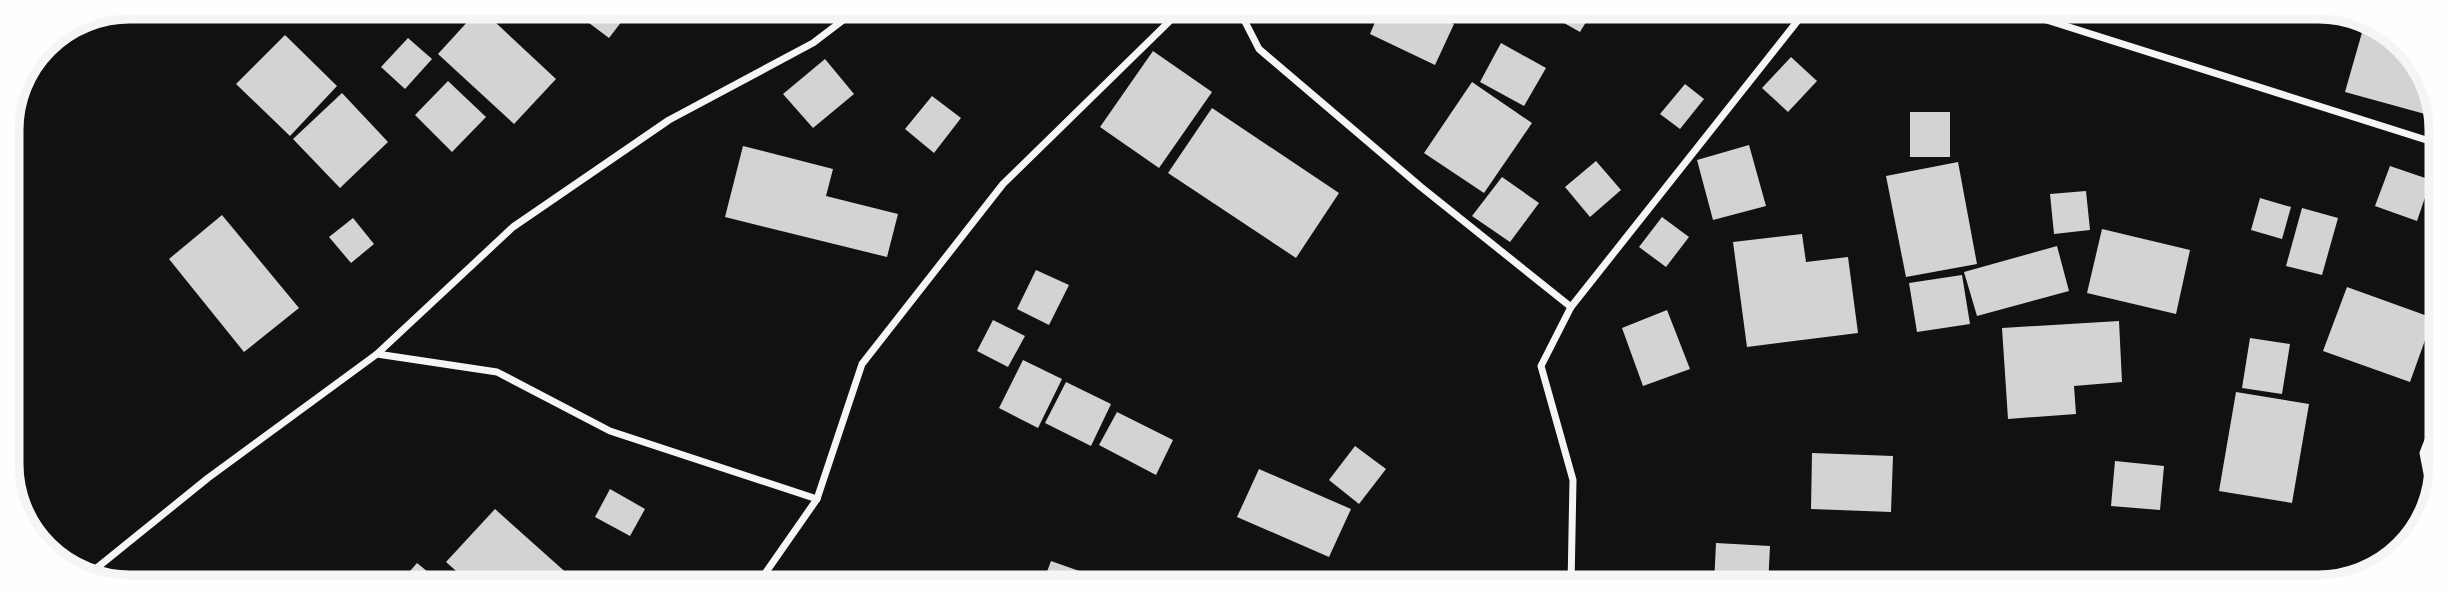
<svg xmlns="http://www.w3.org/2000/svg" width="2448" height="594" font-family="'PT Sans Narrow',sans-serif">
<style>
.building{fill:#d3d3d3}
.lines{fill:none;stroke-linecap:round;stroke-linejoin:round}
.minor{stroke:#f5f5f5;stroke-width:7}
.rim{fill:none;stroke:#f5f5f5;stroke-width:9}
</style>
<rect width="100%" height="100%" fill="#111"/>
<g class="building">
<path d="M480,8L556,79L514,124L438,54Z"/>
<path d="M582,8H632L609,38L577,14Z"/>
<path d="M1381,8H1421L1454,24L1435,65L1370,34Z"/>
<path d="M1539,9H1594L1580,32Z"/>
<path d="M2365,22L2405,43L2431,92L2425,114L2345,92Z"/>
<path d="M285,35L337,86L290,136L236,84Z"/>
<path d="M408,38L432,59L405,89L381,67Z"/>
<path d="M1501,43L1546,68L1524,106L1480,82Z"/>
<path d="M1153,51L1212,92L1159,168L1100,127Z"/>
<path d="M1791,57L1817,81L1788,112L1762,88Z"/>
<path d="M825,59L854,94L813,128L783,94Z"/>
<path d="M448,81L486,117L452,152L415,115Z"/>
<path d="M1472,82L1532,123L1484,193L1424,153Z"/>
<path d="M1685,84L1704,99L1680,129L1660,114Z"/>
<path d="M342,93L388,142L340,188L293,139Z"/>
<path d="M932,96L961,118L934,153L905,129Z"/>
<path d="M1212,108L1339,193L1296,258L1168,173Z"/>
<rect x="1910" y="112" width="40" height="45"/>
<path d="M1749,145L1766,206L1713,220L1697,160Z"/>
<path d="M743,146L833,169L826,196L898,214L887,257L725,217Z"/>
<path d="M1596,161L1621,190L1590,217L1565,187Z"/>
<path d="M1958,162L1977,264L1906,277L1886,176Z"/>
<path d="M2390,166L2431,180L2417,221L2375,206Z"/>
<path d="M1502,177L1539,203L1510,242L1472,216Z"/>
<path d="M2086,191L2090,230L2054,234L2050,194Z"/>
<path d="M2260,198L2291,207L2282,239L2251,230Z"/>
<path d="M2302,208L2338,218L2322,275L2286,266Z"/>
<path d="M222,215L299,308L244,352L169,259Z"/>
<path d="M1662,217L1689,237L1666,267L1639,247Z"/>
<path d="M353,218L374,244L351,263L329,237Z"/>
<path d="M2102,229L2190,250L2176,314L2087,293Z"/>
<path d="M1802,234L1806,262L1848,257L1858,333L1747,347L1733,242Z"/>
<path d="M2057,246L2069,291L1977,316L1964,272Z"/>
<path d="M1036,270L1069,285L1049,325L1017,309Z"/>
<path d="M1962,275L1970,324L1917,332L1909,283Z"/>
<path d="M2347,287L2433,318L2410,382L2323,351Z"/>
<path d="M1667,310L1690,369L1643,386L1622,328Z"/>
<path d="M993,320L1025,336L1008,367L977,351Z"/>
<path d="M2119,321L2122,382L2074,386L2076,414L2008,419L2002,328Z"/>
<path d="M2250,338L2290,344L2282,394L2242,388Z"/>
<path d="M1023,360L1062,379L1038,428L999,408Z"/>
<path d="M1066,382L1111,404L1091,446L1045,423Z"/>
<path d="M2236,392L2309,404L2292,503L2219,491Z"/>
<path d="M1117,412L1173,440L1156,475L1099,445Z"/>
<path d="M1355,446L1386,469L1359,504L1329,480Z"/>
<path d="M1812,453L1893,456L1891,512L1811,509Z"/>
<path d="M2115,461L2164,466L2160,510L2111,506Z"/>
<path d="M1259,469L1351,509L1329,557L1237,517Z"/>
<path d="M610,489L645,509L630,536L595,517Z"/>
<path d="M495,509L571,577L563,585H472L446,562Z"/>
<path d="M1716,543L1770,546L1768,586L1714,585Z"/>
<path d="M1051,561L1102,579L1099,586L1042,585Z"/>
<path d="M417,563L444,585H398Z"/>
<path d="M662,574L678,585H653Z"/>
<path d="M1124,577L1145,585V586H1121Z"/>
</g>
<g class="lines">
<g class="minor">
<path d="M1238,8L1259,49L1421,187L1571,307L1541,366L1573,480L1571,586"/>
<path d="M2012,9L2439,144"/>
<path d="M1571,307L1807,9"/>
<path d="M377,354L513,227L669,120L813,43L859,8"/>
<path d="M2432,499L2423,453L2439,412"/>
<path d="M88,575L208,478L377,354L497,372L610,431L817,499"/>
<path d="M757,585L817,499L862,364L1003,184L1183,8"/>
</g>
</g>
<path d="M0 0H2448V594H0ZM130 19H2318A111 111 0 0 1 2429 130V464A111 111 0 0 1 2318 575H130A111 111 0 0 1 19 464V130A111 111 0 0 1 130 19Z" fill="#fefefe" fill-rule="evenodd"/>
<path class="rim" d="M130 19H2318A111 111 0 0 1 2429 130V464A111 111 0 0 1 2318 575H130A111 111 0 0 1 19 464V130A111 111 0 0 1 130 19Z"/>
</svg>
